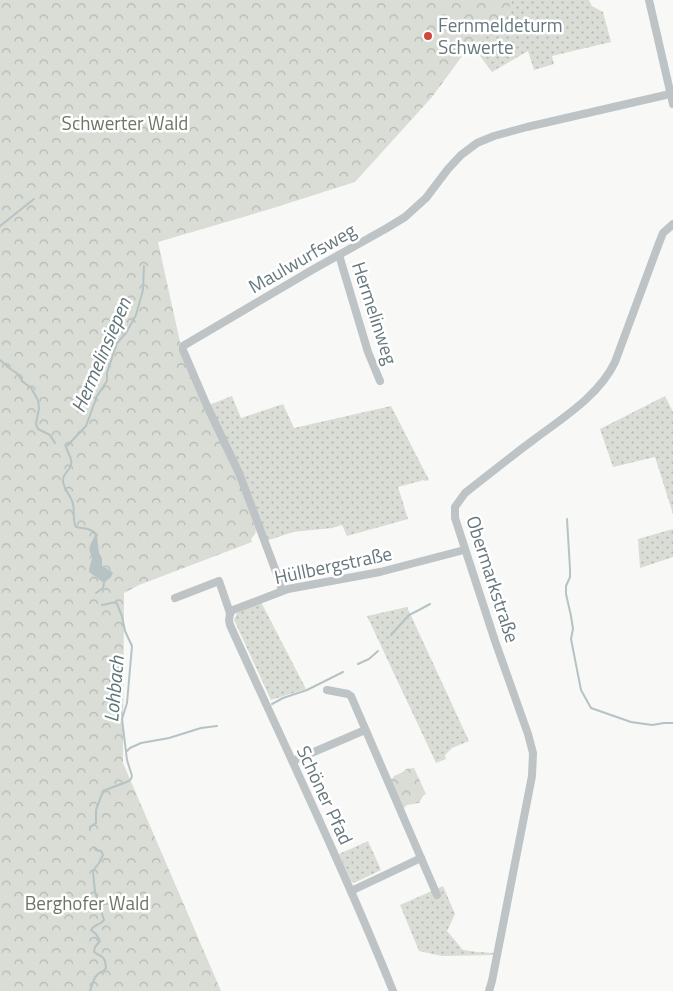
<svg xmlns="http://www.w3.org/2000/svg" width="673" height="991" font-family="'Titillium Web',sans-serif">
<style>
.grass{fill:url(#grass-dots)}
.forest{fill:url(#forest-crowns)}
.water{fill:#b6c3c5}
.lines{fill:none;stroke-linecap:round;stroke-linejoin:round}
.stream{stroke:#b6c3c5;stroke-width:2}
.minor{stroke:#bec3c5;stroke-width:8}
.poi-dot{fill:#d0483e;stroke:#fff;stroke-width:2}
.labels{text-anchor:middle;stroke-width:5;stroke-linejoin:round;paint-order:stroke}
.poi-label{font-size:19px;fill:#66787e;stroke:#fff;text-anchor:start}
.park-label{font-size:19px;fill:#6b7765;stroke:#fff}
.street-label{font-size:19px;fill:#66787e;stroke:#fff}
.water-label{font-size:20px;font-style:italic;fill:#617678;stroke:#fff}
</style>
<defs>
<pattern id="grass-dots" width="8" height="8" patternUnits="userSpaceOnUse" patternTransform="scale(1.25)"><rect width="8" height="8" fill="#d9ddd6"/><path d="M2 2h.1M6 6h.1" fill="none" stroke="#b4b8b3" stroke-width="1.8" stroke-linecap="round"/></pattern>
<pattern id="forest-crowns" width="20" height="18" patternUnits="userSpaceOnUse" patternTransform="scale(1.25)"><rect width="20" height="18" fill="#d9ddd6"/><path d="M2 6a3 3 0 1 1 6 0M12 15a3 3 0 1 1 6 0" fill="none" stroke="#b4b8b3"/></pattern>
</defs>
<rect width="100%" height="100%" fill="#f8f8f6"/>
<g class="grass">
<path d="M512,0H589L592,6L603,12L611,42L552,56L554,64L534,70L528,51L492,72L471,44L507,16Z"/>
<path d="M232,396L241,418L283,404L294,428L391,406L429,480L425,481L424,480L398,487L408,519L347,536L342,525L332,528L293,532L266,541L209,405Z"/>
<path d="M665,396L673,412V514L655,457L613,467L600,429Z"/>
<path d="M673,529V557L640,568L638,539Z"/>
<path d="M261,602L306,689L271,700L234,620L237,613Z"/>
<path d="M407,607L469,741L452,748L445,755L446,759L436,763L367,616Z"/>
<path d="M368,841L381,870L354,883L351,881L339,854Z"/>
<path d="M443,886L455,914L447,931L463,950L478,952L494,953V955L442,956L419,951L400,905Z"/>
</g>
<g class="forest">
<path d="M0,0H512L507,16L471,44L432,97L355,182L270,209L158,242L182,351L237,474L256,530L255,534L251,539L252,542L139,585L124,593L123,763L221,991H0Z"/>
<path d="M414,768L426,794L423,796L419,803L407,805L404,808L403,807L389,780L393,778L394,776L403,772L406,769Z"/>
</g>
<path class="water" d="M95,534L97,536L99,553L102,558V565L104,567L111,571L113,573L111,577L104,583L89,572C89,567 91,563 92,559C92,554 88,551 90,546C91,542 94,539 95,534Z"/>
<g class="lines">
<g class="stream">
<path d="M0,226L34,199"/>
<path d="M0,360L9,368L18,374L22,381L31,388L38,400L39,408L36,424L38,429L50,435L55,443"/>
<path d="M567,519L570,569V577L566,586V594L571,616L573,629L571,639L581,690L591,708L631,722L652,725L664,723H673"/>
<path d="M95,534L94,532L88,529L76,527C72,520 75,512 73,504C71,495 62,488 63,479C64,474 67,472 69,469C75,461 68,454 66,447L86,426L97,396L107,381V373L117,343L126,333L136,315L143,290L144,266"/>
<path d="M96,593L103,588L104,583"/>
<path d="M391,635L409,615L419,610L430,604"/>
<path d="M358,664L369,659L378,651"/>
<path d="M272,704L283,698L307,690L343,672"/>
<path d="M127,751L130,748L141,743L169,738L201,728L217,726"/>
<path d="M90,830V827L96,823V810L103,791L129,781L131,779L132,776L127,760L122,719L127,703L132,646L125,631L122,616L117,604L116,602L102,605"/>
<path d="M90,991C92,986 93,979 97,975C100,971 103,973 106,968C105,956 103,958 94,952L95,947L100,941L96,934L91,930C94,924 101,925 104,920L95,892L93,871L99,863L103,855L101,851L96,850L94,847"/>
</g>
<g class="minor">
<path d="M649,0L673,104"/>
<path d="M339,255L368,352L380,381"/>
<path d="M282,591L278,577L239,473L207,406L183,350V346L312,270L387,228L405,217L426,198L448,169L461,155L477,143L494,136L527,127L670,94"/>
<path d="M175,598L219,581L230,613"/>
<path d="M230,613L229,620L230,625C285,747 343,867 393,991"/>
<path d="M230,613L233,610L288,589L380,572L464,550"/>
<path d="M327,690L348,694L351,696L437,895"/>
<path d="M293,761L365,730"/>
<path d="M351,891L421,858"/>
<path d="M489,991L492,981L532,776L533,753L528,734L495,641L455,518V507L465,493C487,476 509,458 532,441C561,419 599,396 615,362L659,243L663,233L673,224"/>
</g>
</g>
<circle class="poi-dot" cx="428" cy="36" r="5"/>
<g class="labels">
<g class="poi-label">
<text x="438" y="32">Fernmeldeturm<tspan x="438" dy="22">Schwerte</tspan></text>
</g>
<g class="park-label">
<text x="125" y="130">Schwerter Wald</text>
<text x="87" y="910">Berghofer Wald</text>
</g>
<g class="street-label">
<text transform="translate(302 258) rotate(-30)" y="7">Maulwurfsweg</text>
<text transform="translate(375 313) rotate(72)" y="7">Hermelinweg</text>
<text transform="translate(333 565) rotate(-12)" y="7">Hüllbergstraße</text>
<text transform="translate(493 579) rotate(72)" y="7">Obermarkstraße</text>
<text transform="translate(325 795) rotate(65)" y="7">Schöner Pfad</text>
</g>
<g class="water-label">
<text transform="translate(101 355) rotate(-67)" y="7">Hermelinsiepen</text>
<text transform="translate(114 689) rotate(-85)" y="7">Lohbach</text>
</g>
</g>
</svg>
